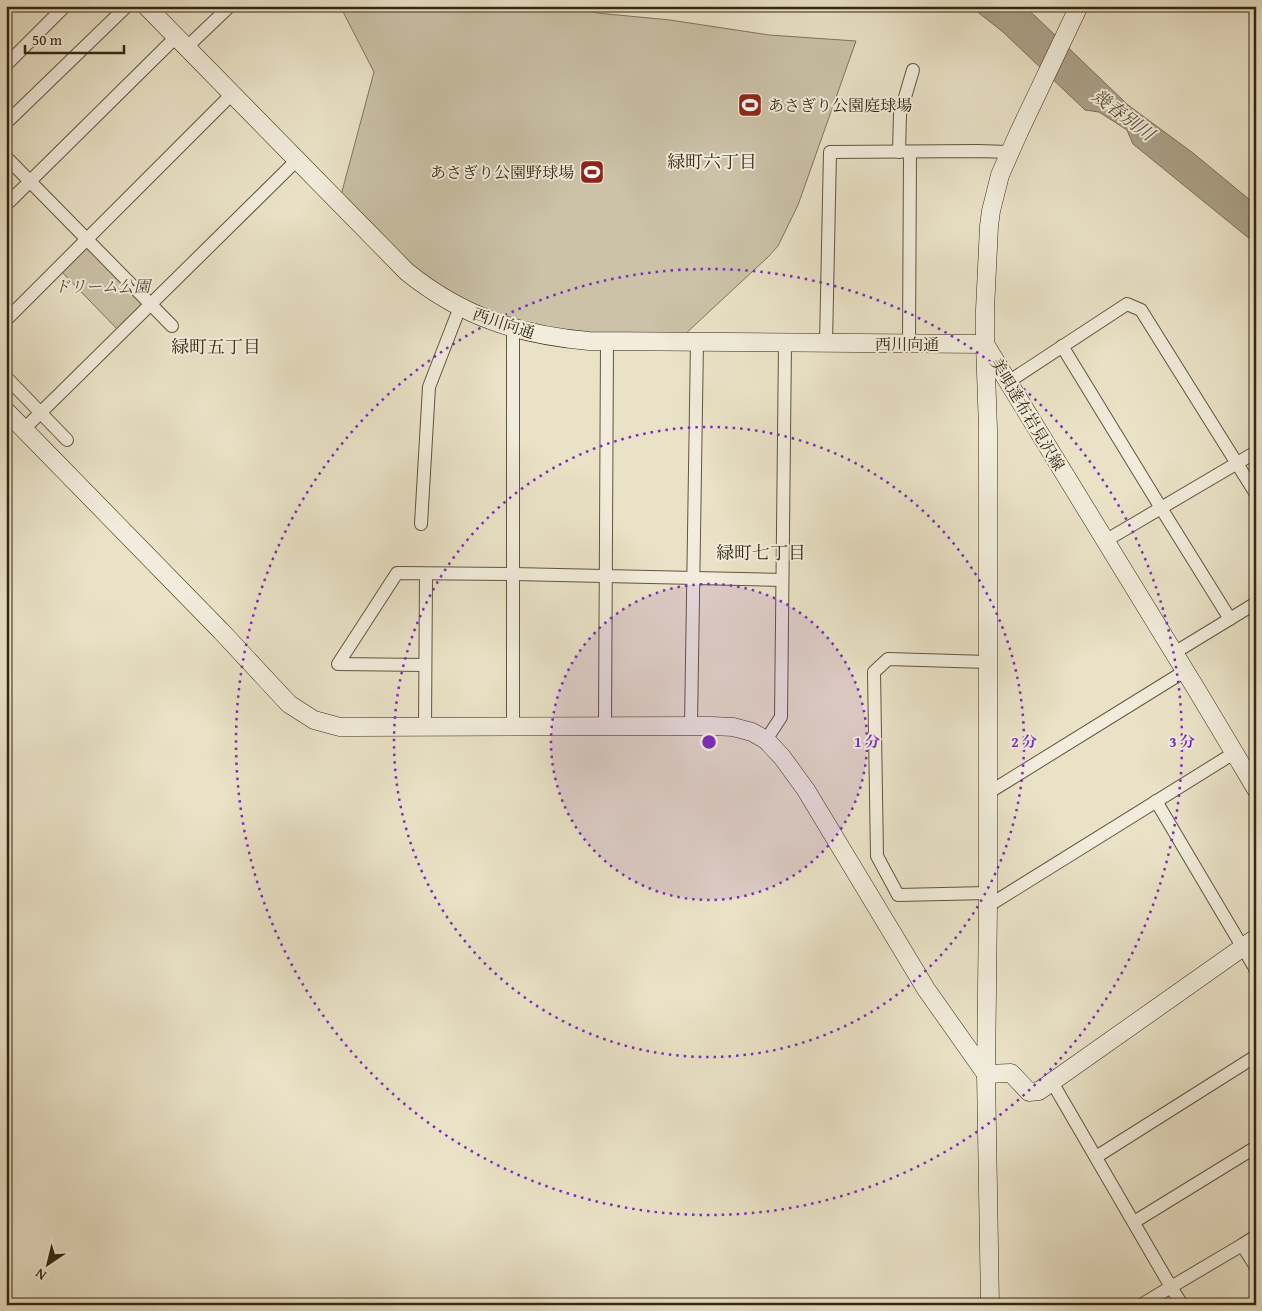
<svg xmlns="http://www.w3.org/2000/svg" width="1262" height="1311" font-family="'Gentium Book Plus','Noto Serif JP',serif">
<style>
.green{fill:#cbc2a8;stroke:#80745c}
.water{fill:#aca289;stroke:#7c7059}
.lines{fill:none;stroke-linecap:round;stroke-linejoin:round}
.street-casing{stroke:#62553e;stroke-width:14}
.secondary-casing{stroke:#352611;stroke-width:19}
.street{stroke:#f1ecdb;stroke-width:12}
.secondary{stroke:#f1ecdb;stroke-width:18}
.ring{fill:none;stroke:#7b2cbf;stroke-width:2.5;stroke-dasharray:2.5 5}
.labels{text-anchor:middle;stroke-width:4;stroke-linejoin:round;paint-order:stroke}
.poi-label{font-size:16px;fill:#352611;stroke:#f1ecdb;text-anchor:start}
.park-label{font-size:16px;font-style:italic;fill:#5a4d37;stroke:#f1ecdb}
.street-label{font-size:16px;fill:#352611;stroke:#f1ecdb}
.water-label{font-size:18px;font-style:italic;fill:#5f513b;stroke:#f1ecdb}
.neighbourhood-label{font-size:18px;fill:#352611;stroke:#f1ecdb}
.centre{fill:#7b2cbf;stroke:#f1ecdb;stroke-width:2.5}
.ring-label{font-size:15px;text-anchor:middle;font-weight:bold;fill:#7b2cbf;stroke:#f1ecdb;stroke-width:4;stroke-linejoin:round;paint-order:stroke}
</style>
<rect width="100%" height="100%" fill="#eae2c7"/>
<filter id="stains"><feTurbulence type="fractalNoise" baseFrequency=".004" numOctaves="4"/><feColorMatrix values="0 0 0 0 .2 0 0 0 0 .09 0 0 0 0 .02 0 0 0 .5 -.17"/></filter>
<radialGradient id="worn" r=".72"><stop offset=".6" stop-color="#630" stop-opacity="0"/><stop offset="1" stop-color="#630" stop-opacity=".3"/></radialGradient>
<g class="green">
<path d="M340,6H568L597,13L670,20L769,35L856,41L798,205L778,246L768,257L682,337L557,332L480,311L408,268L340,199L374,72Z"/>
<path d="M86,241L148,305L120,332L58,268Z"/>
</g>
<path class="water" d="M970,6H1022L1034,15L1128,105L1193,153L1256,205V244L1133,144L1127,130L1099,112L1085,110L1003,32Z"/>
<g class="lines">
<defs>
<g id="street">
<path d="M187,47L230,6"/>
<path d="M6,65L65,6"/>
<path d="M6,123L127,6"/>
<path d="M899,152L900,114L913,70"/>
<path d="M6,157L172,326"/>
<path d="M6,205L176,37"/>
<path d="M6,320L232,94"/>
<path d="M513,328V726"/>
<path d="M826,343L830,152L978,151L1009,152"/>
<path d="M909,344L910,152"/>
<path d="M1062,346L1161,508L1230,619"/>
<path d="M6,377L67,440"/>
<path d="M1008,382L1127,304L1141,310L1256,494"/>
<path d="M24,429L297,160"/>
<path d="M421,524L429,387L460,307"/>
<path d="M1105,541L1256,452"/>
<path d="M1174,653L1256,603"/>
<path d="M988,662L888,659L874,672L877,856L898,895L988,893"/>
<path d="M425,665L338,664L397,573L513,574L782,580"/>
<path d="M691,725L697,342"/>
<path d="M425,726L426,574"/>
<path d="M605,726L607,341"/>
<path d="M766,740L781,717L785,343"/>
<path d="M988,793L1185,671"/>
<path d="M1156,801L1256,970"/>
<path d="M988,906L1234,753"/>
<path d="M1052,1082L1171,1287L1141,1305"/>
<path d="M1096,1157L1256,1056"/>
<path d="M1134,1222L1256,1147"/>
<path d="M1256,1236L1242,1245L1256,1267"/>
<path d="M1182,1305L1171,1287L1242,1245"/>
</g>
<g id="secondary">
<path d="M146,6L407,272C463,317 519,335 589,341L985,344L988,429V906L986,1074L990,1305"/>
<path d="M1079,6L1019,132L1000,175L991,211L989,226L985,310V344L1198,692L1256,789"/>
<path d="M6,411L221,631L289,704L314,720L340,727H351L711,726L733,727L752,732L766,740L782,757L806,790L926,989L986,1074L1011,1073L1029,1092L1039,1091L1256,938"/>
</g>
</defs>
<use href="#street" class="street-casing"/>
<use href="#secondary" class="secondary-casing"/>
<use href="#street" class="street"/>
<use href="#secondary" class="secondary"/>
</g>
<circle cx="709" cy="742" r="158" fill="#7b2cbf" fill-opacity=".12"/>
<g class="ring">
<circle cx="709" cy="742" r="158"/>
<circle cx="709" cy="742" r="315"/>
<circle cx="709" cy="742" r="473"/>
</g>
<defs>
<symbol id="stadium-square" viewBox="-11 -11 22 22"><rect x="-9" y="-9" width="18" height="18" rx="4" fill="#8f2418" stroke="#f1ecdb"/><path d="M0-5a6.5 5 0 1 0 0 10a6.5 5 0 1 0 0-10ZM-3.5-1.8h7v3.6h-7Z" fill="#fff"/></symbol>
</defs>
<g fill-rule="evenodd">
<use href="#stadium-square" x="736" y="91" width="28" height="28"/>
<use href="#stadium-square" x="578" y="158" width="28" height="28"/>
</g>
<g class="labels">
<g class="poi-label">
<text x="768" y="111">あさぎり公園庭球場</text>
<text x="574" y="178" text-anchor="end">あさぎり公園野球場</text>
</g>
<g class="park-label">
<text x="102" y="292">ドリーム公園</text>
</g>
<g class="street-label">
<text transform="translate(504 323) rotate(18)" y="6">西川向通</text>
<text x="907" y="350">西川向通</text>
<text transform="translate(1028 414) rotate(59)" y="6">美唄達布岩見沢線</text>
</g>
<g class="water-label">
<text transform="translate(1123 115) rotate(37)" y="6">幾春別川</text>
</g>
<g class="neighbourhood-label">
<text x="712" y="168">緑町六丁目</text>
<text x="216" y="353">緑町五丁目</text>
<text x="761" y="559">緑町七丁目</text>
</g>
</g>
<circle cx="709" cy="742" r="8" class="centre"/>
<g class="ring-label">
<text x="867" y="747">1 分</text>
<text x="1024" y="747">2 分</text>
<text x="1182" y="747">3 分</text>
</g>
<rect width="1262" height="1311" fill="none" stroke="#eae2c7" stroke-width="25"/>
<rect x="8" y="8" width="1247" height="1296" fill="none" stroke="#352611" stroke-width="2.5"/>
<rect x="12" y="12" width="1237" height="1286" fill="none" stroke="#352611"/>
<g transform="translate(48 1264) rotate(215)" stroke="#f1ecdb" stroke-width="4" paint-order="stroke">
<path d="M0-4L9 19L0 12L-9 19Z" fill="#352611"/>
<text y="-8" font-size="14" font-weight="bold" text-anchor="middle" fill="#352611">N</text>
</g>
<path d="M25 45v8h99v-8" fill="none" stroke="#352611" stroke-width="2.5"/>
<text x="32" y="45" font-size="15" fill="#352611" stroke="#f1ecdb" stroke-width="4" paint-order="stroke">50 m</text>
<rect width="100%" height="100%" filter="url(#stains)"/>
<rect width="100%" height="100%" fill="url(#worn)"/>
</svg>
